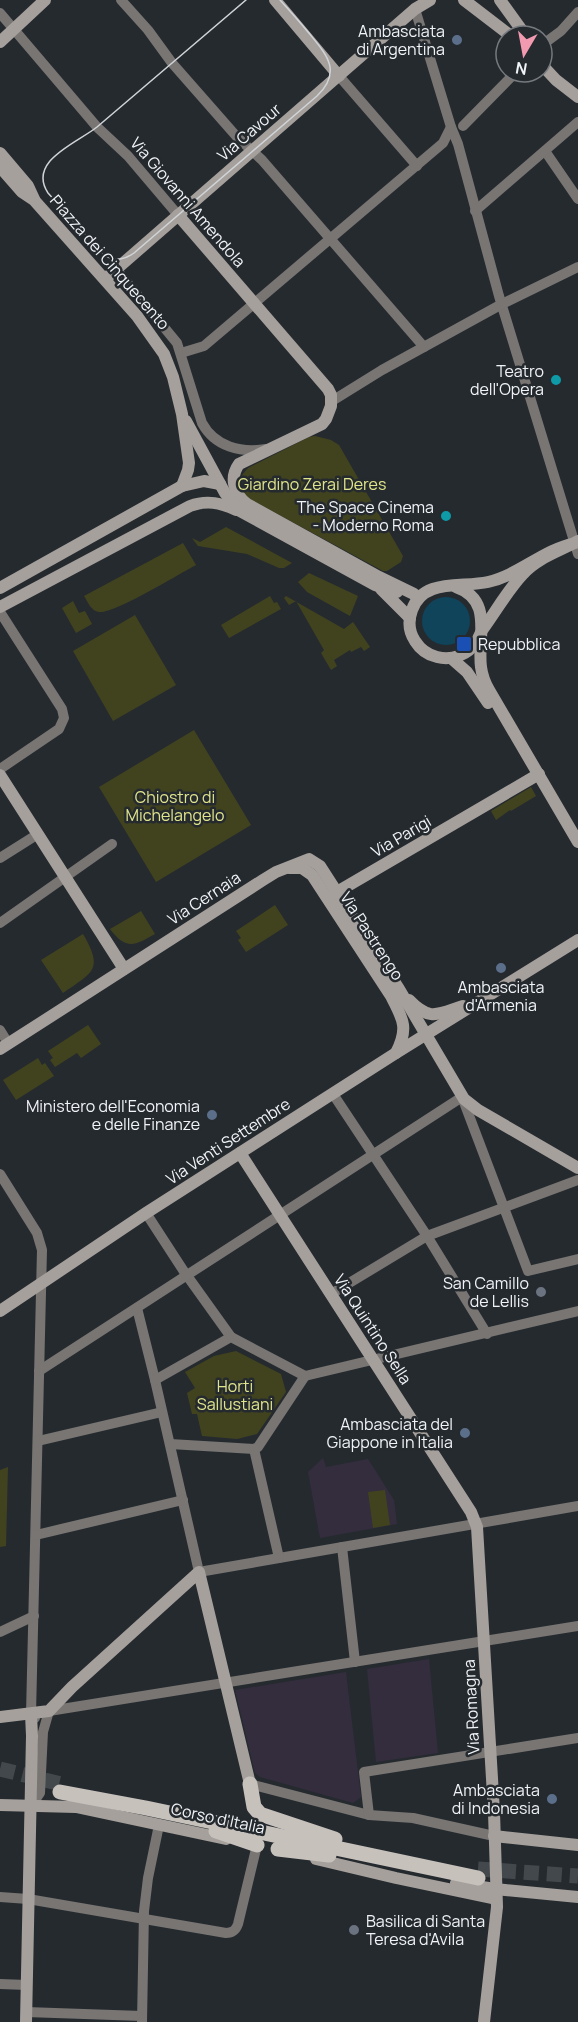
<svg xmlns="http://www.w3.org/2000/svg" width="578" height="2022" font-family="Manrope,sans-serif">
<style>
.education{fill:#342d3e}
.green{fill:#41431f}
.water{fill:#0f445b}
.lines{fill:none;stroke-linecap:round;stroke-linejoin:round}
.primary-tunnel{stroke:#43484d;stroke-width:15;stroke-dasharray:15 8;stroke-linecap:butt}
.street{stroke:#787573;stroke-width:10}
.secondary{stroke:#a5a09c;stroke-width:12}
.primary{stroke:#c7c1bc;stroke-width:15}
.tram{stroke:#d0d4d8;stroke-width:1.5}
.service-dot{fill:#5c6f8a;stroke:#252a2f;stroke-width:2}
.culture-dot{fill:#0f9aa8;stroke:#252a2f;stroke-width:2}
.transit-dot{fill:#1a4fb4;stroke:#252a2f;stroke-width:2}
.worship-dot{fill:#6b7280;stroke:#252a2f;stroke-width:2}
.labels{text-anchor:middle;stroke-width:5;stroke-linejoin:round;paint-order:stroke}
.poi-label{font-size:16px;fill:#f0f3f7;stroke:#252a2f;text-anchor:end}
.street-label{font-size:16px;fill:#f0f3f7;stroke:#252a2f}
.park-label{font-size:16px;fill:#e0e48a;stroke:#252a2f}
</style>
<rect width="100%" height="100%" fill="#252a2f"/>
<g class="education">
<path d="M323,1458L326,1467L368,1459L394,1500L397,1524L320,1538L308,1472Z"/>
<path d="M429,1659L438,1753L376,1762L367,1669Z"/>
<path d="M346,1672L361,1797L353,1803L260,1777L255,1773L235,1690Z"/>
</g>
<g class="green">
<path d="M315,436L331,440L339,445L403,556L401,562L387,571H383L246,497L239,486L242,475L248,468L309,437Z"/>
<path d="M226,527L292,563L284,568H279L247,554L198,546L192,538L200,542Z"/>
<path d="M183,543L196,565C179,574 114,614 99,612C91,611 88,602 84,596Z"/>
<path d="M309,573L358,596L350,616L307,592L298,582Z"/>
<path d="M270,596L274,603L277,602L281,609L229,638L221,625Z"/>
<path d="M286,596L344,629L353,622L370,647L364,651L361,647L351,652L350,650L334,660L337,666L331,670L321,653L324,650L296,601L289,605L284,598Z"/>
<path d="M73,601L79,613L85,611L92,624L76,633L62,608Z"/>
<path d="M135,615L176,685L113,721L73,651Z"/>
<path d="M194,730L251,825L156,882L99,787Z"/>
<path d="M531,787L536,796L511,811L510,810L496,820L491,811Z"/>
<path d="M275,905L288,925L246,952L238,940L241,938L236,931Z"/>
<path d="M141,911L155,934C134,946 126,950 110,929Z"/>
<path d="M83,934C104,970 93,972 63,993L41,960Z"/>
<path d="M88,1025L101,1044L81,1058L77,1053L55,1067L50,1060L53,1058L48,1051Z"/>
<path d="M38,1058L42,1065L45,1063L54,1076L16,1100L3,1080Z"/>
<path d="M236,1351L281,1374L286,1392L257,1434L237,1439L202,1436L197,1414H192L187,1393L195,1388L185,1372L214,1356Z"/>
<path d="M8,1467L6,1546L0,1547V1470Z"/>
<path d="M385,1490L390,1525L373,1528L368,1492Z"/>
</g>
<circle class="water" cx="446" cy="621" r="24"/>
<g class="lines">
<g class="primary-tunnel">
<path d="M0,1769L61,1784"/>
<path d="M478,1869L578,1876"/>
</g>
<g class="street">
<path d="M121,0L148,30L172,63L237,137L262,160L424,347"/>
<path d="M415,9L451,127L458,144L499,296L578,554"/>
<path d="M0,13L97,127L128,156L178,215"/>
<path d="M542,45L561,31L578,12"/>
<path d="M339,76L417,166"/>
<path d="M463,126L516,72"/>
<path d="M545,151L578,199"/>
<path d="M475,211L578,122"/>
<path d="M116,269L177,343L202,423C215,447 241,453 266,449"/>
<path d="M181,353L204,346L443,143L451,127"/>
<path d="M332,401L382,370L502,304L578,267"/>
<path d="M0,612L62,709L64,718L59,729L0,769"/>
<path d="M0,858L38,834"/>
<path d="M0,923L112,844"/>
<path d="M0,1030L8,1043"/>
<path d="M333,1094L427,1236L487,1334"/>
<path d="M0,1174L37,1233L42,1250L31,1714L35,1718"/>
<path d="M146,1213L183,1270L231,1337"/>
<path d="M331,1294L427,1236L578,1180"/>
<path d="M137,1308L155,1380L199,1572L578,1506"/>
<path d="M39,1371L462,1097L528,1271L578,1259"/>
<path d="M305,1376L578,1311"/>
<path d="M155,1380L231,1337L305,1376L258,1447L254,1449L170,1444"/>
<path d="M38,1441L162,1412"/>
<path d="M254,1449L279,1558"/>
<path d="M36,1535L183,1500"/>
<path d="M342,1547L355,1662"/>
<path d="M0,1632L34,1616"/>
<path d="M250,1784L369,1815L413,1818L494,1836"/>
<path d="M31,1806L40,1793L43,1732L49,1711L578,1626"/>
<path d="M369,1815L364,1772L578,1738"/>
<path d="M0,1897L28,1899L226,1933C233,1933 236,1930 238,1924L257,1845"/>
<path d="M0,1984L27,1985"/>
<path d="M26,2012L142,2016"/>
<path d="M142,2022L144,1911L148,1878L159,1825"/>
</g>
<g class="secondary">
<path d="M275,0L339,76"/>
<path d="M464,0L511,36"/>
<path d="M500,0L526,36"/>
<path d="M0,42L45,0"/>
<path d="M542,65L556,80L578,97"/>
<path d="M0,153L28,186L34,199"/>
<path d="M0,167L22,192L34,200L137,316L164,354L173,377L182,414L189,463L188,470L182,486"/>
<path d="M178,215L328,389L331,395V406L326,419L322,424L239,464C229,478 234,494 247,504L379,577L414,594"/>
<path d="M105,279L415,9L430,0"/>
<path d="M186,421L225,493L240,511L375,585L397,592"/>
<path d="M575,543C543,550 519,575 488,582C461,588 423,578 412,610C408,621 409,632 415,641C420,649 428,655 437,657C452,661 468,655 477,641C479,637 480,633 483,629C496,611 508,590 523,574C537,558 560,551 578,541"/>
<path d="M456,587C494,600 477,638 481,667C482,675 485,683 489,690L578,842"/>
<path d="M0,588L182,486L204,481L220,484"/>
<path d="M381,589L410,618"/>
<path d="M0,607L190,506C206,500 220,502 236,510"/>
<path d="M451,658L467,672L488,703"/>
<path d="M0,775L124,969"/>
<path d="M289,868H302L312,875L391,996C403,1019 409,1028 396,1053"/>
<path d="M337,892L539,774"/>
<path d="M409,1000C430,1022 438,1014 463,1006"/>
<path d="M0,1049L263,880L276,872L309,859L320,866L399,989L464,1099L478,1110L578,1168"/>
<path d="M240,1153L471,1512L477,1527L494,1812L497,1907L484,2022"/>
<path d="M0,1311L146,1213L396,1053L578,940"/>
<path d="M0,1717L49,1711L72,1687L199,1572L250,1784"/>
<path d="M0,1805L76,1807L226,1839"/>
<path d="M494,1836L578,1845"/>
<path d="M316,1859L396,1878L496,1899"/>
<path d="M456,1883L495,1889L578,1897"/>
<path d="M26,2022L32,1736L31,1714"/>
</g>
<g class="primary">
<path d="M250,1784L254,1807L260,1814L335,1839"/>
<path d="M60,1792L146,1808L478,1878"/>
<path d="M216,1831L257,1845"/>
<path d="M278,1849L329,1855"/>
</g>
<path class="tram" d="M246,0L97,127C77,143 27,161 48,193L105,256C116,261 124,260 134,253L317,96C343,71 326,54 308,32C299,21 290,11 280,0"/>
</g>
<g class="service-dot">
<circle cx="457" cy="40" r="6"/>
<circle cx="501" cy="968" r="6"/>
<circle cx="212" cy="1115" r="6"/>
<circle cx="465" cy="1433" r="6"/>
<circle cx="552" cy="1799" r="6"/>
</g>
<g class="culture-dot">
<circle cx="556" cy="380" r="6"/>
<circle cx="446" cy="516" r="6"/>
</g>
<rect class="transit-dot" x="456" y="636" width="16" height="16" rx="3"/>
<g class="worship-dot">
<circle cx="541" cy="1292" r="6"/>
<circle cx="354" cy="1930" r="6"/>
</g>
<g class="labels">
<g class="poi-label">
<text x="445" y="37">Ambasciata<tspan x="445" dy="18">di Argentina</tspan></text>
<text x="544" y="377">Teatro<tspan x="544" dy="18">dell'Opera</tspan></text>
<text x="434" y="513">The Space Cinema<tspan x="434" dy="18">- Moderno Roma</tspan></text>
<text x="478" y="650" text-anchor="start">Repubblica</text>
<text x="501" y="993" text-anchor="middle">Ambasciata<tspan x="501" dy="18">d'Armenia</tspan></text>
<text x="200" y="1112">Ministero dell'Economia<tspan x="200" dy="18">e delle Finanze</tspan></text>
<text x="529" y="1289">San Camillo<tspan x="529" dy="18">de Lellis</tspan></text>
<text x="453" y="1430">Ambasciata del<tspan x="453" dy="18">Giappone in Italia</tspan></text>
<text x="540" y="1796">Ambasciata<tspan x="540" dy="18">di Indonesia</tspan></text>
<text x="366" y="1927" text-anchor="start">Basilica di Santa<tspan x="366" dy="18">Teresa d'Avila</tspan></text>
</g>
<g class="street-label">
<text transform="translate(249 132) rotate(-41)" y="6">Via Cavour</text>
<text transform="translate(188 202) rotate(49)" y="6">Via Giovanni Amendola</text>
<text transform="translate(110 262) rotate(49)" y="6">Piazza dei Cinquecento</text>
<text transform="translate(401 836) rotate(-30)" y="6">Via Parigi</text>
<text transform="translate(204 898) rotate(-33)" y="6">Via Cernaia</text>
<text transform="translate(372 936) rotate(57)" y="6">Via Pastrengo</text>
<text transform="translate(228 1141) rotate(-33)" y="6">Via Venti Settembre</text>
<text transform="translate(373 1329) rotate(57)" y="6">Via Quintino Sella</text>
<text transform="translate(471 1707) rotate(-93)" y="6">Via Romagna</text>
<text transform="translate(218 1818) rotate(12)" y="6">Corso d'Italia</text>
</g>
<g class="park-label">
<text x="312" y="490">Giardino Zerai Deres</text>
<text x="175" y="803">Chiostro di<tspan x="175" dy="18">Michelangelo</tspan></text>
<text x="235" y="1392">Horti<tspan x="235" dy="18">Sallustiani</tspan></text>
</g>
</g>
<g transform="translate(524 54) rotate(190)"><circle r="28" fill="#252a2f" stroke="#767a7f" stroke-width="1.5"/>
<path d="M0-4.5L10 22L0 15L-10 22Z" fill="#f29ab0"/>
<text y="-9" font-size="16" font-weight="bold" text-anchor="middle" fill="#f0f3f7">N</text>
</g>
</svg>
